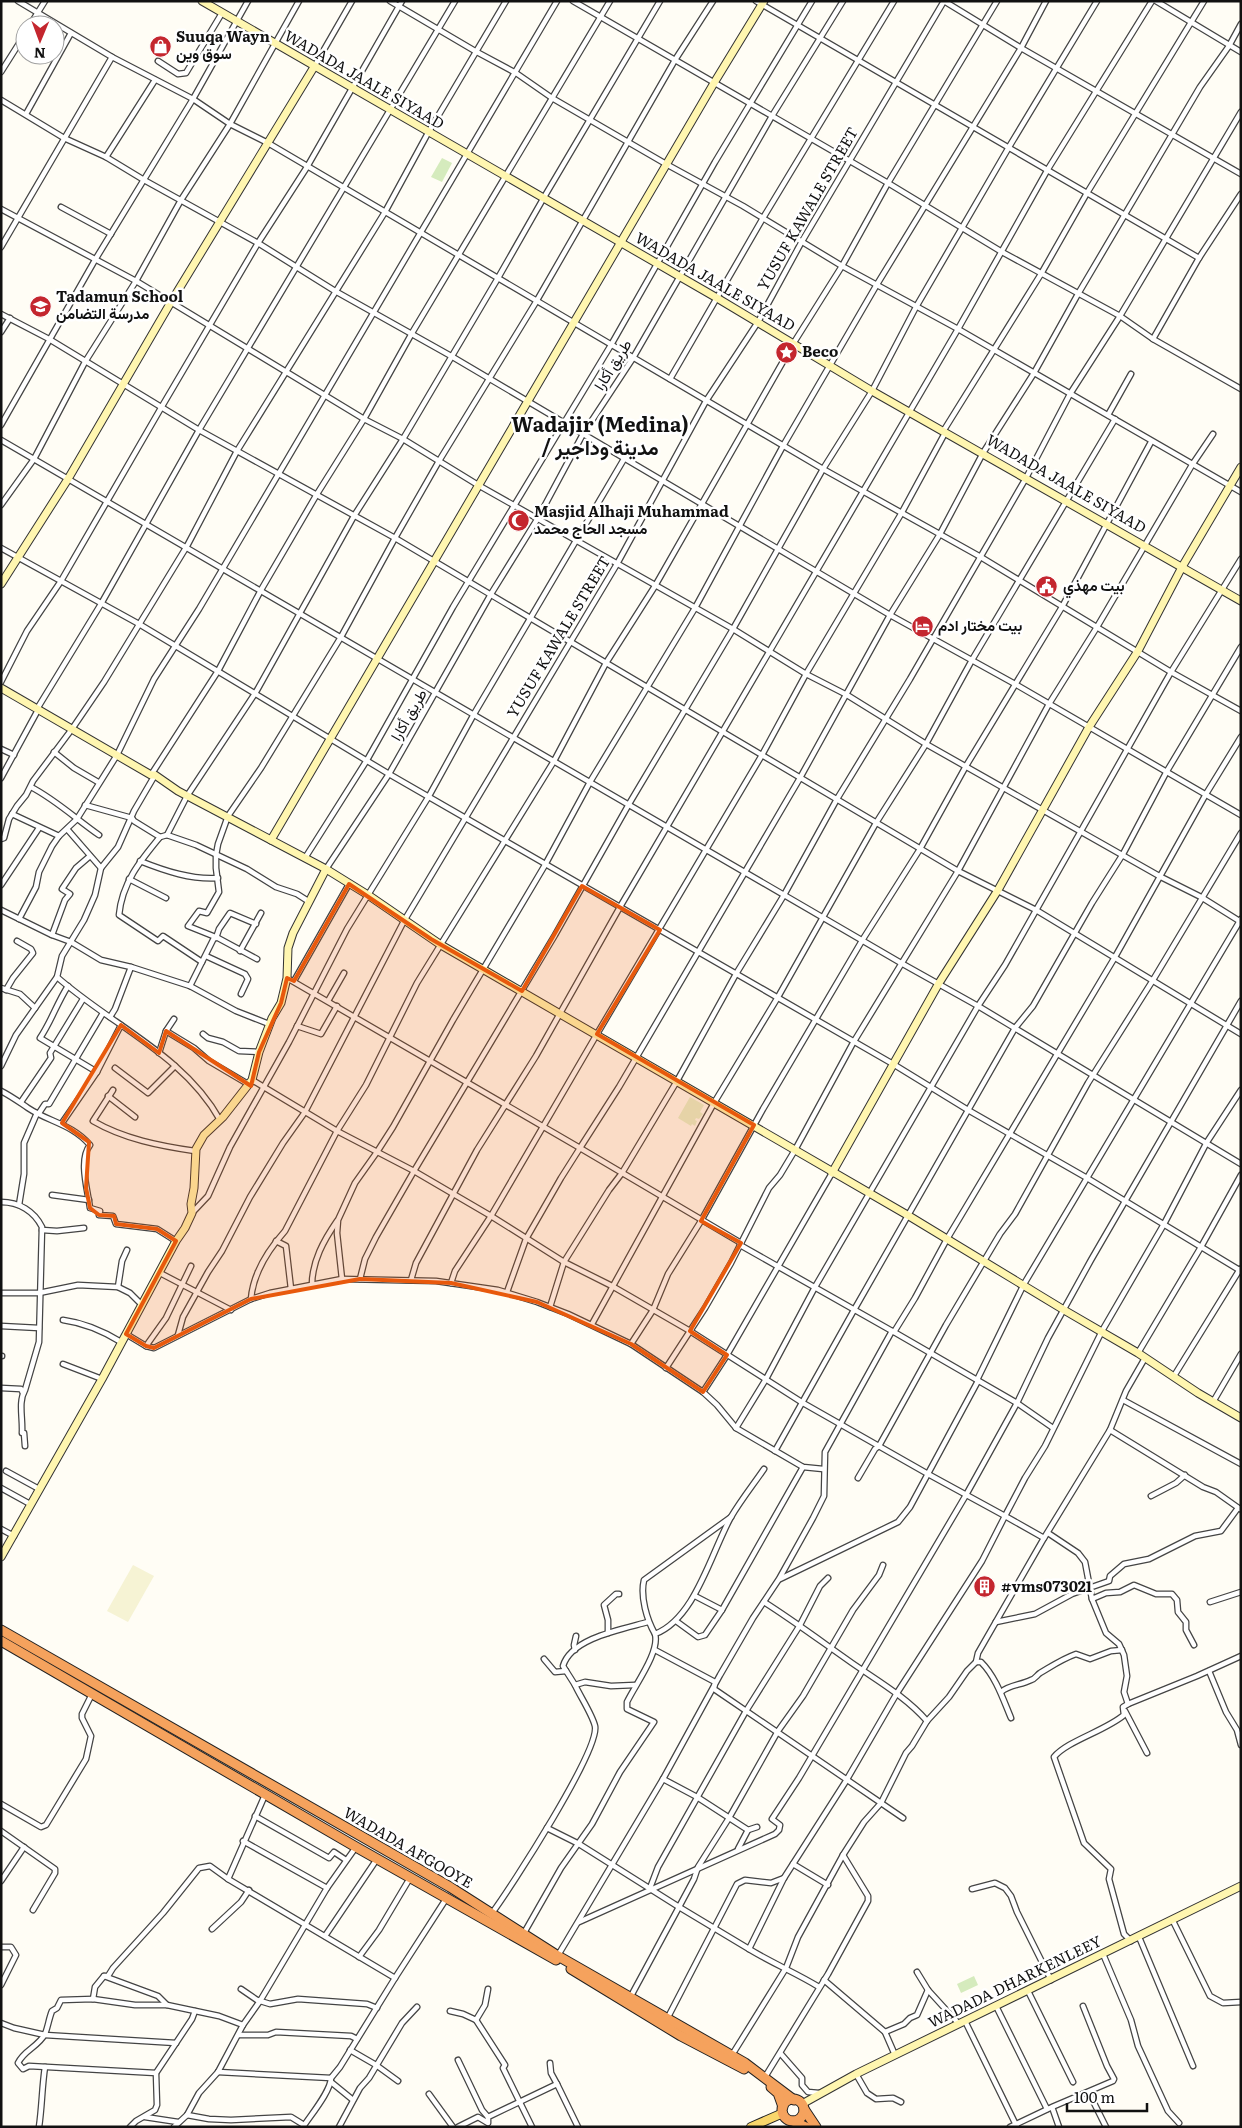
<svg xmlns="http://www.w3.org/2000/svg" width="1242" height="2128" font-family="Literata,Vazirmatn,serif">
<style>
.farmland{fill:#f6f3d4}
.green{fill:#d5ebbd}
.pitch{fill:#e6f2cf}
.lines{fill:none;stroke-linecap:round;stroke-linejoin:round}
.street-casing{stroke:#444;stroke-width:7}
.secondary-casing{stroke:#333;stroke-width:9}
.primary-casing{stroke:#222;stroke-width:10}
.highway-casing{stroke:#222;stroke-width:11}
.street{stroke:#fff;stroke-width:4.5}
.secondary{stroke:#fff6b0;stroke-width:7}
.primary{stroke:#f9d66b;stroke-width:8}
.highway{stroke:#f5a25d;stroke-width:9}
.marked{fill:#e8590c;fill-opacity:0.2;stroke:#e8590c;stroke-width:4;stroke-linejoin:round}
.labels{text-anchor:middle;stroke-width:5;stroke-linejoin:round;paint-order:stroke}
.poi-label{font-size:15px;font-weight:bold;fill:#111;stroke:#fff;text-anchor:start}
.street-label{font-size:15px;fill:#111;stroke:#fff}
.district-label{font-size:20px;font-weight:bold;fill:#111;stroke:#fff}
</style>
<rect width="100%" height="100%" fill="#fffdf5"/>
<path class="farmland" d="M133,1565L154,1576L128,1622L107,1611Z"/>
<g class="green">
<path d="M442,158L452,163L442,182L431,177Z"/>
<path d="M974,1976L978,1985L961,1993L957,1984Z"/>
</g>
<path class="pitch" d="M690,1097L704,1105L700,1112L703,1114L699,1119L696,1118L695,1120L697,1121L695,1126L692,1124L691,1126L678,1118Z"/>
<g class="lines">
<defs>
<g id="street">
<path d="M18,1L112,57L193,99L230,124L268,143L823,469L979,556L1171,672L1241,711"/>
<path d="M390,1L475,51L516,73L552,98L666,164L743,206L842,266L958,329L1241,492"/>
<path d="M573,1L888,183L1002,252L1120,316L1153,339L1241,389"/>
<path d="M756,1L1199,258"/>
<path d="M944,1L1021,48L1241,174"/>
<path d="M1156,1L1241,52"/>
<path d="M30,25L45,1"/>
<path d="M158,61L178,74L186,73L222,13"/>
<path d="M314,67L352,1"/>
<path d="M1,72L25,34"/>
<path d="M1,100L64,138L106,157L144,180L258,243L335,291L451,356L890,615L1015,684L1241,815"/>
<path d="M26,114L71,33"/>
<path d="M106,157L155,80"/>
<path d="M61,207L111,234"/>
<path d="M1,209L136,281L364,419L403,439L478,485L733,629L806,674L847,695L926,744L1161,877L1201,897L1241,922"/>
<path d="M1,247L112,57"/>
<path d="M1,314L49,339L199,430L395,538L958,871L1036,910L1241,1034"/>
<path d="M1,332L10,318"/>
<path d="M1153,339L1199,258L1241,194"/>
<path d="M670,379L763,218L894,1"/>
<path d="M1108,415L1131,374"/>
<path d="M1,425L95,260L193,99L248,1"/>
<path d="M1,440L901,963L978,1006L1241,1164"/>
<path d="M1,505L34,459L85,362L136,281L181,200L230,124L299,1"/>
<path d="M1,548L139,624L389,774L893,1064L968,1110L1087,1178L1241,1271"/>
<path d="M1,682L27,631L61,581L161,408L258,243L307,167L402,1"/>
<path d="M37,709L101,604L199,430L455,1"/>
<path d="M1,749L14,755"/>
<path d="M54,752L74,768L98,782"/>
<path d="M151,775L218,671L261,590L317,494L364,419L412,333L610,1"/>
<path d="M155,775L134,811L118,847L101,868L95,895L84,920L62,956L57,977C111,1025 184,1055 220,1120"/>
<path d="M1,778L38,710"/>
<path d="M31,787C56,800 76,819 99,835"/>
<path d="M85,805L132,818L134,821L160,837L167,835L196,845L247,869L276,887L297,894L308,901"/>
<path d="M12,814L59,836"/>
<path d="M67,829L101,868"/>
<path d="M167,835L187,796L256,692L354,516L403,439L498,278L543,199L660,1"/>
<path d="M160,837C140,861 122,883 119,915L158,941L163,936L202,962"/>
<path d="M1,839L4,838L9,819L17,806L26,795L33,781L72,729L104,682L187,546L237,451L385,212L428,133L506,1"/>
<path d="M305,858L367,760L453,607L611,345L715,162L812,1"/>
<path d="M140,861C165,871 192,880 218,878"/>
<path d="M326,869L389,774L491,594L538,518L583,434L633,358L772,116L843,1"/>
<path d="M129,879L166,898"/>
<path d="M1,885L39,828"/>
<path d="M1,910L52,935L71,942L101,960L131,967"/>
<path d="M19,919L36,887L39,872L52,846L59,836L77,819L117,755L154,679L199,609L557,1"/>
<path d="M52,935L65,900L70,894L62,889L76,868L90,856"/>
<path d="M216,938L219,929L230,913L256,924"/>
<path d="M240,951L261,913"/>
<path d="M206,956L245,974L248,979L241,994"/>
<path d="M257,959L218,938L188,926L199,911L207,913L219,892L216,868V855L218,844L228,816L261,768L341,637L395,538L439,461L536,302L675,60L713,1"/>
<path d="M287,978L580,1148L619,1087L800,778L890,615L940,534L983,453L1034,373L1078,294L1200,87L1229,46L1241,24"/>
<path d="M294,981L349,884"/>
<path d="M68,986C57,1003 51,1022 40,1038L97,1072"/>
<path d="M190,986L214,938"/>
<path d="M1,988L20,994L35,1008"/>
<path d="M6,990L13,978L33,953L31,949L17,941"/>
<path d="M328,1001L344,973"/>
<path d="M110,1017L115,1009L131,967L190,986L236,1011L269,1024"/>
<path d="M297,1026L321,1034L337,1006"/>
<path d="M166,1031L194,1048L209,1061L248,1084"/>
<path d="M203,1034L208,1038L223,1042L239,1051L259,1052"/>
<path d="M159,1053L166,1031L174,1019"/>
<path d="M1,1066L16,1035L57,977"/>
<path d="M115,1068L148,1093L175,1066"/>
<path d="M252,1080L337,1131L414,1171L491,1216L564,1262L612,1286L690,1331L803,1403L928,1474L1005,1516L982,1561L897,1693L846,1781L784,1878L749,1949L679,1907L631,1996"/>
<path d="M113,1090L93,1121C124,1139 160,1146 195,1151"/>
<path d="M1,1091C11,1096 19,1102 28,1108C49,1122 72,1124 90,1145C78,1160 88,1191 90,1208L100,1211L99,1215L113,1216L116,1224L157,1229L176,1241"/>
<path d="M108,1096L135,1117"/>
<path d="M21,1102L51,1058L50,1053L83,999"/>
<path d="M39,1113L45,1104H49L103,1013"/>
<path d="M62,1123L97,1072L121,1025"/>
<path d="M52,1195L89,1200"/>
<path d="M1,1202C19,1202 34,1211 42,1227L39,1342L25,1390C18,1402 23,1418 22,1433H24L25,1446"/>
<path d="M19,1205L24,1174V1143L37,1113"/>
<path d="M192,1213L208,1196L230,1147L289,1042L347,929L429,796L474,714L624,459"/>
<path d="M42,1230L57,1231L84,1228"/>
<path d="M276,1241L286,1246L291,1289"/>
<path d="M740,1245L892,1331"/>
<path d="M160,1273L231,1310"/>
<path d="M342,1279L337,1233L338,1220L355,1183L377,1152L393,1127L453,1020L545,865L590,782L695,608L783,446L876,286L1021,48L1046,1"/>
<path d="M360,1279L365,1259L376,1237L414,1171L555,935L629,804L733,629L823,469L872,391L916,307L1009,147L1097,1"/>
<path d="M411,1280L416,1263L477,1150L536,1056L620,907L958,329L1048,169L1152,1"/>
<path d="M451,1283L455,1271L491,1216L597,1034L762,755L806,674L901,514L945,433L944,430L1041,274L1087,193L1204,1"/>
<path d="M312,1285C312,1261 324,1240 337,1221"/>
<path d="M118,1287L122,1261L127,1250"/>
<path d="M507,1292L526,1239L561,1178L580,1148L741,1243"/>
<path d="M1,1293H39L78,1285L118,1287L130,1293L142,1305"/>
<path d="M251,1299C253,1274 269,1249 285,1231L337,1131L366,1085L417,983L554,761L606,663L655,586L793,344L842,266L888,183L997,1"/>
<path d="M550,1307L564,1262L609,1190L622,1173L677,1081L736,974L784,895L837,799L910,679L1026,478L1070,394L1120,316L1241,112"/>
<path d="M63,1320C85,1323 103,1331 121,1342"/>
<path d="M592,1324L714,1103L778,997L876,823L926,744L972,660L1115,419"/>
<path d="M1,1326L39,1328"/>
<path d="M894,1332L1017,1403L1053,1428"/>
<path d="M126,1334L146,1346L154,1348L251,1299L270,1293L342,1279L436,1281L498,1290L537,1302L568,1314L631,1344L703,1392L717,1405L736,1428L748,1435L803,1467L823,1469"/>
<path d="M178,1335L183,1317L208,1272L222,1251L250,1197L283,1143L305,1112L404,921L617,564L706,401L758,322L801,243L944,1"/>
<path d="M631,1344L653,1310L668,1274L701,1221L763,1109L863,939L920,849L966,766L1062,607L1151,442"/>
<path d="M146,1346L166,1318L191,1266"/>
<path d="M1138,1353L1201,1247L1241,1175"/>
<path d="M1,1356H2"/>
<path d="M63,1364L102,1379"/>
<path d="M666,1368L705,1308L731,1263L769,1188L780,1175L795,1150L853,1043L958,871L1049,704L1097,627L1192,465L1213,434"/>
<path d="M1174,1376L1240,1269"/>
<path d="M977,1380L1024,1284L1241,919"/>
<path d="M1,1388L21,1389L23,1393"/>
<path d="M703,1392L727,1355L832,1173"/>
<path d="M1123,1400L1241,1464"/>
<path d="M1213,1402L1241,1354"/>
<path d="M736,1428L766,1379L815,1287L978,1006L1005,965L1171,672L1241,559"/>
<path d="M1110,1430L1203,1487L1216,1492L1240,1509"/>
<path d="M775,1451L854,1310L1015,1028L1033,1006L1092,903L1123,854L1167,771L1241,647"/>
<path d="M6,1471L39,1489"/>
<path d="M858,1478L875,1449L879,1446L946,1325L1000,1234L1015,1214L1088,1083L1153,980L1241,833"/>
<path d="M1,1488L30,1504"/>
<path d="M1151,1496L1176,1483L1185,1475"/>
<path d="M1,1529L14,1536"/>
<path d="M1048,1533L1078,1553L1085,1562L1092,1599L1106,1633L1119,1644L1124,1655L1127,1676L1124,1692L1128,1704"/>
<path d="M1044,1538L1005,1516L1025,1478L1045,1446L1102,1331L1164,1224L1207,1142L1241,1090"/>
<path d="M780,1579L898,1522L910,1507L978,1381"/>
<path d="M695,1596L722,1610"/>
<path d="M1092,1599L1106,1593L1120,1592L1134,1585L1156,1594H1172L1177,1600L1178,1612L1186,1622V1630L1194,1645"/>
<path d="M764,1602C794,1621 822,1642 852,1663C878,1681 906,1697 927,1721"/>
<path d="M1210,1602L1241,1592"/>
<path d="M676,1621L698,1637L705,1635L722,1610L803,1467"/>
<path d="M996,1622L1035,1614L1072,1594L1109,1581L1110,1576L1124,1564L1149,1559L1195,1536L1221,1531L1238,1508"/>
<path d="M608,1633V1620L604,1605L616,1594H619"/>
<path d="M655,1634C647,1620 640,1597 644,1580L731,1517"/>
<path d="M575,1650L574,1645L576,1636"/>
<path d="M655,1650L715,1682L714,1689L903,1818"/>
<path d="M544,1659L555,1672L566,1671"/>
<path d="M976,1662H981C996,1677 1003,1699 1011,1718"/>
<path d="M1209,1671L1226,1712L1237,1730L1241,1745"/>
<path d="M635,1685L611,1686L585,1682L575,1685L563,1666C571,1638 623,1629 648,1622"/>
<path d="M1001,1692C1009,1685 1021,1685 1031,1680C1035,1679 1037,1675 1040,1673C1052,1666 1062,1659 1076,1654L1090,1659L1111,1651L1122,1650"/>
<path d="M1125,1711L1147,1753"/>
<path d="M663,1779L697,1797L748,1830L757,1827"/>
<path d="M265,1795L228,1879L395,1978"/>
<path d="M1,1804L41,1827L46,1825L86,1759L91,1736L82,1718V1714L92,1694"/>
<path d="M255,1816L329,1858L334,1852L346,1860"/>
<path d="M547,1828L579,1844L679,1907L694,1879L698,1867L729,1818L778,1731L803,1696L853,1610L879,1575L883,1565"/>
<path d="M1,1831L55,1869V1873L33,1910"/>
<path d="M243,1841L327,1888"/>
<path d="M738,1849L748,1830"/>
<path d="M793,1864L828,1885"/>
<path d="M1,1881L24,1847"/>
<path d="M650,1888L658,1867L746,1711L800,1625L820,1586L828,1578"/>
<path d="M972,1889L995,1883L1005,1888L1011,1896L1017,1912L1051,1980"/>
<path d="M492,1913C510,1889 600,1750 595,1726C592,1714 580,1696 575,1685"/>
<path d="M1173,1921L1210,1996L1223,2003L1241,2002"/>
<path d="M579,1922L775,1834L779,1830L780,1825L772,1819L799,1778L966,1495L1017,1403L1048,1338L1091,1260L1241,1001"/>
<path d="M212,1929L241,1902L249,1890"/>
<path d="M524,1933L561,1868L592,1824L620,1772L654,1722L627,1709V1702C635,1685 660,1652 655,1634C695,1619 711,1553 731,1517C741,1500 753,1485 764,1469"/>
<path d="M325,1936L377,1859"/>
<path d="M1139,1937L1193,2066"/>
<path d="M1131,1941L1124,1934L1109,1879L1111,1869L1084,1843L1054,1757C1067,1741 1105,1731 1124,1715L1123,1707L1128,1704L1197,1676L1241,1656"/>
<path d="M1,1947H11L16,1955L1,1985"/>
<path d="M749,1949C772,1963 796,1973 819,1987"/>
<path d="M1103,1954L1131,2020L1138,2046L1168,2111L1179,2123"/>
<path d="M359,1957L379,1930L410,1878"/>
<path d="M557,1957L663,1779L720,1675L753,1618L779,1579L813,1518L824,1496L825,1452L892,1331L894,1332L915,1298L947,1239L1115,957L1206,794L1241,737"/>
<path d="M917,1972L928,1990L959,2024"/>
<path d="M104,1976H108L113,1968L163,1913L199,1868L210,1866L228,1879"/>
<path d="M824,1980L885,2032L895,2055"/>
<path d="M241,1989L257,2000L270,2004L298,1999L367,2004L377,2008"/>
<path d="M1028,1991L1073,2082"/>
<path d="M93,1999L95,1987L104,1976L158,1996L167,2005L219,2016L243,2025"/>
<path d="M996,2006L1047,2109"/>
<path d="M450,2011L463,2014L476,2020L505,2065L503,2068L532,2127"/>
<path d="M667,2019L737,1884L745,1880L771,1883L784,1878"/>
<path d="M476,2020L485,2005L488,1989"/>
<path d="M965,2021L1017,2127"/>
<path d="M1,2023L14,2028L45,2035L176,2043"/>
<path d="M885,2032L904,2024L910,2018L917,2015L928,1990"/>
<path d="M239,2035H268L276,2032L351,2036L357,2039"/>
<path d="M350,2050L376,2065L398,2081"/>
<path d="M781,2054L802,2078V2085L808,2092L819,2093"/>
<path d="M732,2055L786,1968L798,1937L843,1855L864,1822L881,1803L906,1753L912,1746L927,1721L949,1697L967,1671L976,1662L978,1653L1044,1538L1110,1430L1126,1391L1145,1358"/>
<path d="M458,2060L482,2110L488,2117"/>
<path d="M550,2063L551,2073L557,2084"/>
<path d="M218,2072L331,2078"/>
<path d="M156,2073L29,2066L23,2069L18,2063C24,2050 38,2047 45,2034C48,2027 49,2018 52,2011L57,2008L61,2000L93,1999L135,2005H167"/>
<path d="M856,2074L867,2093L876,2099L893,2098L901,2102"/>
<path d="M765,2077L828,1974L868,1901V1896L843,1855"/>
<path d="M331,2082L353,2100"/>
<path d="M1089,2093L1106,2127"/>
<path d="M429,2094L453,2127"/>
<path d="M187,2115L209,2119L231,2120L291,2117L304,2125"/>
<path d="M145,2117L178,2122"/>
<path d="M39,2127C42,2107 42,2086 45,2067"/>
<path d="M130,2127L136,2121L155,2110L157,2105L156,2073L192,2019L195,2011"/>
<path d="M174,2127L187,2115L199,2093L218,2072L243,2025L260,2001L327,1888L356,1847"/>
<path d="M303,2127C310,2116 331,2091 331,2078L340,2067L395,1978L446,1899"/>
<path d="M339,2127L360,2088L369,2078L402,2023L417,2007"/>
<path d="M458,2127L478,2117L488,2123V2117L557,2084L578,2127"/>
<path d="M1010,2127L1050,2108"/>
<path d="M1059,2127L1052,2107L1113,2081L1114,2079L1107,2066L1083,2006"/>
</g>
<g id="secondary">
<path d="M202,1L717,298L872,391L1241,601"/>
<path d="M1,584L68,479L171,302L314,67"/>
<path d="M1,688L151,775H155L178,791L326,869L368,895L441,945L909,1216L1064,1310L1138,1353L1198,1393L1241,1418"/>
<path d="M271,840L714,83L764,1"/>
<path d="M832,1173L939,983L998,890L1089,727L1138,651L1182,567L1241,467"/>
<path d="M1,1557L102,1379L176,1241L185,1228L192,1213L191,1204L194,1188L196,1149L204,1135L223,1117L252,1080L259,1052L272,1018L281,1003L287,978L288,948L293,933L326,869"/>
<path d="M802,2104L856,2074L1241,1886"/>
</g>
<path id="primary" d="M751,2127L783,2113"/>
<g id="highway">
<path d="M1,1630L450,1887L558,1956L745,2063L794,2100"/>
<path d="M1,1641L356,1847L556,1960"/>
<path d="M571,1969L681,2036L744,2069"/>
<path d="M771,2087L778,2093L783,2107"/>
<circle cx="793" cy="2110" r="11"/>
<path d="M804,2109L816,2127"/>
<path d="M793,2121L806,2127"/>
</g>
</defs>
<use href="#street" class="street-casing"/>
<use href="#secondary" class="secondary-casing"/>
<use href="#primary" class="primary-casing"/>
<use href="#highway" class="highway-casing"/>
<use href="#street" class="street"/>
<use href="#secondary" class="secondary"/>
<use href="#primary" class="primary"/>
<use href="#highway" class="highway"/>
</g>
<path class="marked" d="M349,884L431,939L522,991L582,886L660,930L597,1034L754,1125L701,1221L741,1243L690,1331L727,1355L703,1392L631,1344L537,1302L451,1283L360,1279L251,1299L154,1348L146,1346L126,1334L176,1241L157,1229L116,1224L114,1216L99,1215L90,1208L86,1188L89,1142L62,1123L121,1025L159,1053L166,1031L251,1086L259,1052L281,1003L287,978L294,981Z"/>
<defs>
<symbol id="shop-disc" viewBox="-11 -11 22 22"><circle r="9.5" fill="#c4262e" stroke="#fff"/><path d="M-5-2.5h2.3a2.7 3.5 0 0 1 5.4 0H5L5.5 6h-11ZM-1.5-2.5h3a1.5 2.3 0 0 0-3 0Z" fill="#fff"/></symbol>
<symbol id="school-disc" viewBox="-11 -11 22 22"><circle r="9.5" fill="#c4262e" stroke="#fff"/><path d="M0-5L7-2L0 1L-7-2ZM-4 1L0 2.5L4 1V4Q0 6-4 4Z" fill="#fff"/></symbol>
<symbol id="sight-disc" viewBox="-11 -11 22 22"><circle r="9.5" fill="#c4262e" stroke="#fff"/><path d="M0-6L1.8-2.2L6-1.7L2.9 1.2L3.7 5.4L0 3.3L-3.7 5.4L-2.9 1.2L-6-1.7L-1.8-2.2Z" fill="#fff"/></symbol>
<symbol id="mosque-disc" viewBox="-11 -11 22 22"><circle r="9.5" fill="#c4262e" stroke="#fff"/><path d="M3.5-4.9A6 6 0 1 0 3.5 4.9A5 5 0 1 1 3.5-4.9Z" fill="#fff"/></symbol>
<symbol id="civic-disc" viewBox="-11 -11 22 22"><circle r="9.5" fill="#c4262e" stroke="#fff"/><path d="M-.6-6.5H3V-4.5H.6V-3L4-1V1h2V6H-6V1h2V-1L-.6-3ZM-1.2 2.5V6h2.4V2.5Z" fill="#fff"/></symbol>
<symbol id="hotel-disc" viewBox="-11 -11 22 22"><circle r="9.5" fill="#c4262e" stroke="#fff"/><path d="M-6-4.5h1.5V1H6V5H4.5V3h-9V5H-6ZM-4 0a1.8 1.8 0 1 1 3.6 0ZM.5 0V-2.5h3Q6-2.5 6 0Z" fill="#fff"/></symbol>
<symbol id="building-disc" viewBox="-11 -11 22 22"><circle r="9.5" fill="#c4262e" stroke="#fff"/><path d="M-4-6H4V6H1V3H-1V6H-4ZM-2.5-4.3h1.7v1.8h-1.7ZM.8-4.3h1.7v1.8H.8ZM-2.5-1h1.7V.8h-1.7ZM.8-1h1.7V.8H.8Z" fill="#fff"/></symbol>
</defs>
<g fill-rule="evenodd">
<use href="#shop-disc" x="148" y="34" width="25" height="25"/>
<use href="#school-disc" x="28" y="294" width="25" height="25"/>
<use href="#sight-disc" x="774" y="340" width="25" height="25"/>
<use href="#mosque-disc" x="506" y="508" width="25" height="25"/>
<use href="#civic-disc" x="1034" y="574" width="25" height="25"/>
<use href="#hotel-disc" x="910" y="614" width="25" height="25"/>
<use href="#building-disc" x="972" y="1574" width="25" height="25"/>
</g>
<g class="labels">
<g class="poi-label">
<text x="176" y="42">Suuqa Wayn<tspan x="176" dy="17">سوق وين</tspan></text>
<text x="56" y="302">Tadamun School<tspan x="56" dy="17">مدرسة التضامن</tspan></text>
<text x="802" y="357">Beco</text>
<text x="534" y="517">Masjid Alhaji Muhammad<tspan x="534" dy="17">مسجد الحاج محمد</tspan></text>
<text x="1063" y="591">بيت مهذي</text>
<text x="938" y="631">بيت مختار ادم</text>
<text x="1001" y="1592">#vms073021</text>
</g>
<g class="street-label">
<text transform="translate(364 80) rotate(30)" y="5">WADADA JAALE SIYAAD</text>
<text transform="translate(808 209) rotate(-60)" y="5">YUSUF KAWALE STREET</text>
<text transform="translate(715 282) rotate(30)" y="5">WADADA JAALE SIYAAD</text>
<text transform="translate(613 365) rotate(-58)" y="5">طريق أكارا</text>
<text transform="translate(1066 484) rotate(30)" y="5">WADADA JAALE SIYAAD</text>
<text transform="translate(559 637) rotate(-59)" y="5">YUSUF KAWALE STREET</text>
<text transform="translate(409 715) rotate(-60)" y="5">طريق أكارا</text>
<text transform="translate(408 1848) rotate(30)" y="5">WADADA AFGOOYE</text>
<text transform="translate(1015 1982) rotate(-26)" y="5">WADADA DHARKENLEEY</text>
</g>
<g class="district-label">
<text x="600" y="432">Wadajir (Medina)<tspan x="600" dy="23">/ مدينة وداجير</tspan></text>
</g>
</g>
<rect width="1242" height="2128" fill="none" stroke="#111111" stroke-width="5"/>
<g transform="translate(40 40) rotate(181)"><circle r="24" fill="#ffffff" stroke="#a0a0a0"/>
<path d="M0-4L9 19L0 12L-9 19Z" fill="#c4262e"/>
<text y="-8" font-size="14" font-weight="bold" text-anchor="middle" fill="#111111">N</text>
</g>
<path d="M1067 2103v8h80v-8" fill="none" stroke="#111111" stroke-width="2.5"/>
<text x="1074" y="2103" font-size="15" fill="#111111" stroke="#ffffff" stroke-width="4" paint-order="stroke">100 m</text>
</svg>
